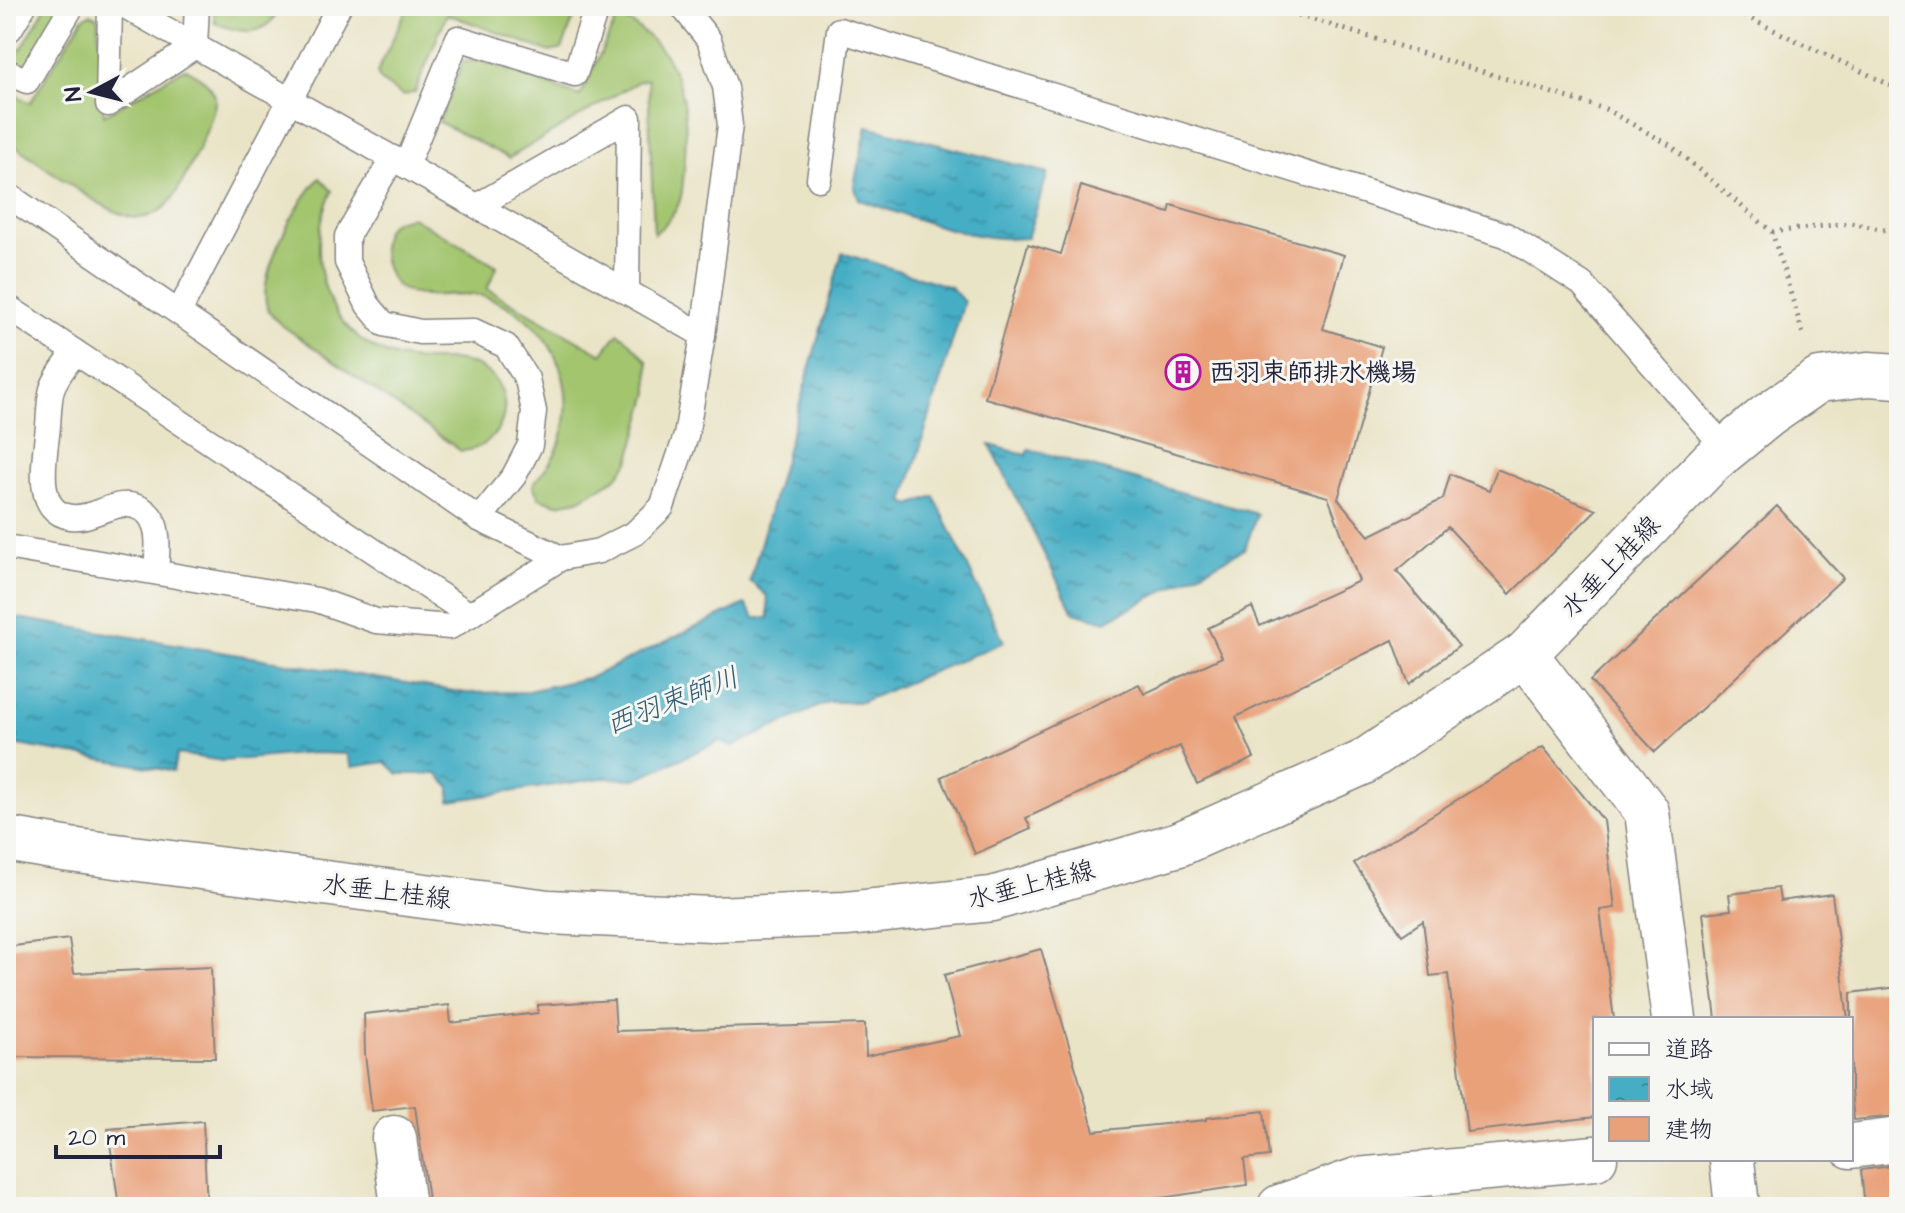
<svg xmlns="http://www.w3.org/2000/svg" width="1905" height="1213" font-family="'Architects Daughter','Klee One',sans-serif">
<style>
.grass{fill:#a3c56e;stroke:#627454;stroke-width:2}
.water{fill:url(#water-ripples);stroke:#346880;stroke-width:2}
.building{fill:#e9a17a}
.lines{fill:none;stroke-linecap:round;stroke-linejoin:round}
.lane-casing{stroke:#868381;stroke-width:27}
.street-casing{stroke:#868381;stroke-width:47}
.secondary-casing{stroke:#868381;stroke-width:47}
.path{stroke:#868381;stroke-width:5;stroke-dasharray:2 6;stroke-linecap:butt}
.lane{stroke:#fff;stroke-width:24}
.street{stroke:#fff;stroke-width:44}
.secondary{stroke:#fff;stroke-width:44}
.labels{text-anchor:middle;stroke-width:6;stroke-linejoin:round;paint-order:stroke}
.poi-label{font-size:26px;font-weight:bold;fill:#22223b;stroke:#f6f6f2;text-anchor:start}
.street-label{font-size:26px;fill:#22223b;stroke:#f6f6f2}
.water-label{font-size:28px;font-style:italic;fill:#305a72;stroke:#f6f6f2}
</style>
<defs>
<pattern id="water-ripples" width="26" height="14" patternUnits="userSpaceOnUse" patternTransform="scale(2)"><rect width="26" height="14" fill="#45aec5"/><path d="M2 4q2-2 4 0t4 0M15 11q2-2 4 0t4 0" fill="none" stroke="#398da1"/></pattern>
</defs>
<rect width="100%" height="100%" fill="#f6f6f2"/>
<filter id="ink" filterUnits="userSpaceOnUse"><feTurbulence type="fractalNoise" baseFrequency=".0125" numOctaves="2"/><feDisplacementMap in="SourceGraphic" scale="16" xChannelSelector="R" yChannelSelector="G"/><feConvolveMatrix kernelMatrix="1 2 1 2 8 2 1 2 1" color-interpolation-filters="sRGB"/></filter>
<filter id="wash" filterUnits="userSpaceOnUse"><feTurbulence type="fractalNoise" baseFrequency=".006" numOctaves="4" result="noise"/><feDisplacementMap in="SourceGraphic" scale="32" xChannelSelector="R" yChannelSelector="G"/><feGaussianBlur stdDeviation="1.8" result="paint"/><feColorMatrix in="noise" values="0 0 0 0 0 0 0 0 0 0 0 0 0 0 0 0 0 1.4 0 .05"/><feComposite in="paint" operator="in"/></filter>
<g filter="url(#wash)">
<rect width="100%" height="100%" fill="#eae4c7"/>
<g class="grass">
<path d="M46,6H63L27,66L18,67L6,61V42L21,50Z"/>
<path d="M214,6H281C265,39 244,34 215,23Z"/>
<path d="M408,6H576L577,10L562,49L550,52L447,14L415,92L403,96L381,81L377,73Z"/>
<path d="M91,14L98,18L104,115L185,68C197,76 211,82 215,97C219,112 180,190 169,203C162,211 148,218 137,218C108,217 33,158 6,139V89L30,103L83,18Z"/>
<path d="M617,19C628,19 634,25 643,32C686,65 689,120 684,169C683,179 683,190 680,200C676,214 665,225 654,234L648,79L639,81L509,158L439,122L463,62L479,60L580,96Z"/>
<path d="M320,178L332,191C302,254 324,337 397,357C425,365 455,353 481,368C522,391 505,449 461,451L283,326C277,321 269,315 267,307C257,275 297,200 320,178Z"/>
<path d="M412,217L497,266L487,289L602,354L618,333L627,339L648,362L649,393L629,462L615,479L578,500L557,504L539,498L533,485C541,474 552,462 557,450C585,385 549,315 482,296C456,289 422,304 399,287C385,277 378,246 386,230C391,220 402,219 412,217Z"/>
</g>
<g class="water">
<path d="M867,126L1048,173L1027,238C969,242 914,217 859,200L854,185Z"/>
<path d="M842,253L951,287L964,302L904,502L911,505L934,496L1004,642L861,702H828L732,747L720,741L636,779L602,778L450,801V787L437,774H398L386,762L352,767L347,754L313,753L223,761L177,754L173,771L6,743V616L466,693L524,692L591,677L745,604L755,618H769L767,596L750,581Z"/>
<path d="M990,445L1027,455L1029,449L1257,514L1245,549L1106,621L1073,612Z"/>
</g>
<g id="blocks">
<g class="building">
<path d="M1081,186L1169,213L1171,205L1344,255L1323,329L1382,347L1338,499L1369,536L1443,499L1450,474L1489,490L1497,469L1596,510L1510,594L1448,527L1397,571L1459,646L1409,684L1393,640L1236,717L1254,758L1197,784L1180,746L1026,818L1031,829L975,854L941,777L1139,684L1144,694L1222,657L1208,628L1252,607L1260,626L1359,581L1328,497L985,398L1028,244L1061,254Z"/>
<path d="M1777,506L1843,578L1655,752L1590,681Z"/>
<path d="M1543,747L1604,821L1615,908L1600,910L1614,1019H1595V1117L1467,1132L1448,974L1430,976L1423,921L1402,935L1354,863Z"/>
<path d="M1778,888L1780,901L1832,894L1848,1019H1716L1703,913L1731,910L1729,894Z"/>
<path d="M69,939L74,973L211,967L215,1058L6,1057V947Z"/>
<path d="M1041,949L1094,1131L1206,1120V1118L1264,1111L1269,1156L1244,1159L1247,1185L1134,1202L1135,1207H429L415,1106L372,1111L365,1054L364,1014L449,1005L451,1023L538,1013V1005L614,1000L616,1031L865,1024L866,1056L960,1036L944,975Z"/>
<path d="M1899,987V1116L1854,1120L1851,1092V993Z"/>
<path d="M203,1121L207,1207H119L108,1129Z"/>
<path d="M1899,1165V1207H1865L1861,1170Z"/>
</g>
</g>
</g>
<g filter="url(#ink)">
<use href="#blocks" fill-opacity="0" stroke="#868381" stroke-width="2"/>
<g class="lines">
<defs>
<g id="lane">
<path d="M110,6L108,104L195,46L197,6"/>
<path d="M125,6L703,335"/>
<path d="M6,28L10,29L24,6"/>
<path d="M6,71L27,81L72,6"/>
<path d="M393,158L347,236V262L368,305L384,324L420,332L474,331L506,346L527,379L534,411L530,445L514,476L479,519"/>
<path d="M406,166L458,38L575,74L597,6"/>
<path d="M819,179L839,30L1506,235L1582,284L1726,449"/>
<path d="M6,194L479,519L561,558L599,551L635,533L662,507L686,436L703,335L730,125L725,87L709,40L682,6"/>
<path d="M477,206L629,118L627,291"/>
<path d="M6,306L470,615"/>
<path d="M179,312L339,6"/>
<path d="M75,352C68,363 56,376 52,389C49,400 49,414 48,426C46,452 31,512 71,517C96,520 117,495 142,509C163,521 157,553 156,572"/>
<path d="M6,547L317,600L376,621L450,627L561,558"/>
</g>
<g id="street">
<path d="M1525,654L1647,812L1674,1019"/>
<path d="M394,1138L403,1207"/>
<path d="M1851,1146L1899,1140"/>
<path d="M1732,1161L1737,1207"/>
<path d="M1280,1207L1357,1180L1595,1158"/>
</g>
<path id="secondary" d="M6,839L70,850L548,912L712,919L846,914L992,899L1179,844L1362,763L1525,654L1712,461L1767,416L1819,380L1868,374L1899,376"/>
</defs>
<use href="#lane" class="lane-casing"/>
<use href="#street" class="street-casing"/>
<use href="#secondary" class="secondary-casing"/>
<g class="path">
<path d="M1268,6L1605,109L1670,145L1772,232L1803,334"/>
<path d="M1723,6L1899,89"/>
<path d="M1772,232L1851,223L1899,233"/>
</g>
<use href="#lane" class="lane"/>
<use href="#street" class="street"/>
<use href="#secondary" class="secondary"/>
</g>
</g>
<defs>
<symbol id="building-ring" viewBox="-11 -11 22 22"><circle r="9.5" fill="#f6f6f2" stroke="#b5179e" stroke-width="1.5"/><path d="M-4-6H4V6H1V3H-1V6H-4ZM-2.5-4.3h1.7v1.8h-1.7ZM.8-4.3h1.7v1.8H.8ZM-2.5-1h1.7V.8h-1.7ZM.8-1h1.7V.8H.8Z" fill="#b5179e"/></symbol>
</defs>
<g fill-rule="evenodd">
<use href="#building-ring" x="1163" y="352" width="40" height="40"/>
</g>
<g class="labels">
<g class="poi-label">
<text x="1209" y="381">西羽束師排水機場</text>
</g>
<g class="street-label">
<text transform="translate(1610 566) rotate(-46)" y="9">水垂上桂線</text>
<text transform="translate(1031 884) rotate(-14)" y="9">水垂上桂線</text>
<text transform="translate(387 891) rotate(7)" y="9">水垂上桂線</text>
</g>
<g class="water-label">
<text transform="translate(672 700) rotate(-21)" y="10">西羽束師川</text>
</g>
</g>
<rect width="1905" height="1213" fill="none" stroke="#f6f6f2" stroke-width="32"/>
<rect x="1593" y="1017" width="260" height="144" fill="#f6f6f2" stroke="#a1a1a9" stroke-width="2"/>
<rect x="1609" y="1043" width="40" height="12" fill="#ffffff" stroke="#a1a1a9" stroke-width="2"/>
<text x="1665" y="1057" font-size="24" fill="#22223b">道路</text>
<rect x="1609" y="1077" width="40" height="24" fill="url(#water-ripples)" stroke="#a1a1a9" stroke-width="2"/>
<text x="1665" y="1097" font-size="24" fill="#22223b">水域</text>
<rect x="1609" y="1117" width="40" height="24" fill="#e9a17a" stroke="#a1a1a9" stroke-width="2"/>
<text x="1665" y="1137" font-size="24" fill="#22223b">建物</text>
<g transform="translate(92 92) rotate(263)" stroke="#f6f6f2" stroke-width="6" paint-order="stroke">
<path d="M0-6L14 30L0 20L-14 30Z" fill="#22223b"/>
<text y="-12" font-size="22" font-weight="bold" text-anchor="middle" fill="#22223b">N</text>
</g>
<path d="M56 1145v12h164v-12" fill="none" stroke="#22223b" stroke-width="4"/>
<text x="68" y="1145" font-size="24" fill="#22223b" stroke="#f6f6f2" stroke-width="6" paint-order="stroke">20 m</text>
</svg>
